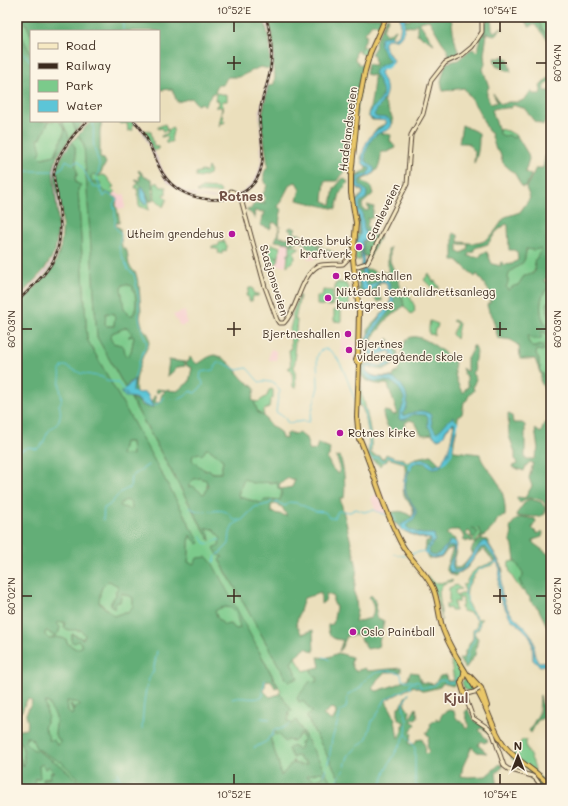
<svg xmlns="http://www.w3.org/2000/svg" width="568" height="806" font-family="Mali,sans-serif">
<style>
.built{fill:#f7d0cf}
.industrial{fill:#d2bec5}
.green{fill:#7bca8b;stroke:#5b7a54}
.forest{fill:#64ae77;stroke:#506c4a;fill-rule:evenodd}
.water{fill:#5cc5d7;stroke:#4c787a}
.lines{fill:none;stroke-linecap:round;stroke-linejoin:round}
.stream{stroke:#5cc5d7;stroke-width:1}
.river{stroke:#5cc5d7;stroke-width:2.5}
.secondary-casing{stroke:#554536;stroke-width:5}
.trunk-casing{stroke:#554536;stroke-width:6}
.secondary{stroke:#f6e9c3;stroke-width:3}
.trunk{stroke:#e9c769;stroke-width:4}
.rail-casing{stroke:#3b2a1e;stroke-width:2.5}
.rail{stroke:#fcf5e5;stroke-width:1;stroke-dasharray:3;stroke-linecap:butt}
.secondary-bridge-casing{stroke:#554536;stroke-width:5;stroke-linecap:butt}
.secondary-bridge{stroke:#f6e9c3;stroke-width:3}
.ticks{fill:none;stroke:#3b2a1e;stroke-width:1.5}
.poi-dot{fill:#b5179e;stroke:#fcf5e5;stroke-width:1.5}
.labels{text-anchor:middle;stroke-width:3;stroke-linejoin:round;paint-order:stroke}
.street-label{font-size:11px;fill:#3b2a1e;stroke:#fcf5e5}
.poi-label{font-size:11px;fill:#3b2a1e;stroke:#fcf5e5;text-anchor:start}
.quarter-label{font-size:13px;font-weight:bold;fill:#725146;stroke:#fcf5e5}
.neatline{fill:none;stroke:#3b2a1e;stroke-width:1.5}
.ticks-label{font-size:10px;text-anchor:middle;fill:#3b2a1e}
</style>
<rect width="100%" height="100%" fill="#fcf5e5"/>
<filter id="ink" filterUnits="userSpaceOnUse"><feTurbulence type="fractalNoise" baseFrequency=".025" numOctaves="2"/><feDisplacementMap in="SourceGraphic" scale="8" xChannelSelector="R" yChannelSelector="G"/><feConvolveMatrix kernelMatrix="1 2 1 2 8 2 1 2 1" color-interpolation-filters="sRGB"/></filter>
<filter id="wash" filterUnits="userSpaceOnUse"><feTurbulence type="fractalNoise" baseFrequency=".012" numOctaves="4" result="noise"/><feDisplacementMap in="SourceGraphic" scale="16" xChannelSelector="R" yChannelSelector="G"/><feGaussianBlur stdDeviation="0.9" result="paint"/><feColorMatrix in="noise" values="0 0 0 0 0 0 0 0 0 0 0 0 0 0 0 0 0 1.4 0 .05"/><feComposite in="paint" operator="in"/></filter>
<g filter="url(#wash)">
<rect width="100%" height="100%" fill="#ebdfbc"/>
<g class="built">
<path d="M116,192L119,195L125,194V209H119L116,205L117,198L113,194Z"/>
<path d="M282,242L290,243V254H288L286,264L284,266L276,265L279,261Z"/>
<path d="M309,251H314L317,258L313,260L307,258Z"/>
<path d="M185,311L187,323L181,327L173,315Z"/>
<path d="M341,332L352,333L353,342H357L356,357L351,360H344L341,357Z"/>
<path d="M272,349L276,351L277,360H269L270,350Z"/>
<path d="M381,491L390,513L387,514L376,512L371,498Z"/>
</g>
<g class="industrial">
<path d="M265,17H267L270,29L273,57L271,75L261,112L260,121L263,158L262,171L259,178L252,186L245,193L232,198L210,199L192,196L182,192L167,182L161,173L143,133L133,121H135L145,131L165,175L173,184L184,191L199,196L218,198L234,196L244,191L250,186L257,176L261,161L259,112L270,70L271,57L270,35Z"/>
<path d="M87,121H89L78,132L60,157L56,168L55,179L59,204L60,222L59,243L56,258L48,271L17,303V301L46,270L56,253L58,237L59,217L54,179V168L61,153Z"/>
</g>
<g class="green">
<path d="M17,17H23L31,35V55L17,27Z"/>
<path d="M538,17H543L548,22L551,21V37L542,29Z"/>
<path d="M362,46L369,49L365,60V55L360,53Z"/>
<path d="M216,93L227,95V101H222L223,107L221,115L223,116L222,120L225,121L224,123H220L219,127L222,107H215L219,105V101L215,100Z"/>
<path d="M49,121H59L65,130L55,155L41,158L39,155L38,139L41,138Z"/>
<path d="M62,121H72L76,131L70,139Z"/>
<path d="M118,121H131L134,123L132,126L133,130L128,131L127,123L120,124Z"/>
<path d="M165,124L167,130L173,128C174,133 170,137 172,142H169L167,144L165,142L167,141L168,138L166,136L161,137V136L168,133V130L163,132L162,128L158,129V127Z"/>
<path d="M499,129L508,131L517,136C511,139 506,137 500,135Z"/>
<path d="M144,130L151,132L154,147L158,146L159,149L153,151Z"/>
<path d="M78,135L84,145L97,337L205,533L210,539L206,528L214,529L221,539L220,544L214,548L223,557L219,560L288,682L298,678L291,663L295,657L304,671L311,669L312,674L318,678L303,701L312,712L306,716L345,789H335L296,720L292,724L288,721L289,715L287,712L292,711L282,696L279,694L281,691L235,607L195,563L191,564L188,562C190,552 188,544 190,535L196,542L199,543L190,528L189,523L87,339L78,189L75,178L77,175L75,147L72,142Z"/>
<path d="M208,167L210,171L209,174L200,178L196,177V173L202,171L206,172L207,171Z"/>
<path d="M93,174L99,176L102,175L106,176L114,187L111,188L115,192L113,195L103,191L101,187L92,183L90,176Z"/>
<path d="M154,183H158L161,187H166V194H163V195L167,199L163,207L156,199H155Z"/>
<path d="M138,184L141,187H140L139,189L142,202L143,201L144,204L147,202L146,193L150,201L148,205L149,210L139,206L137,188H135L136,185Z"/>
<path d="M202,188L219,189L221,191L220,193L197,192Z"/>
<path d="M356,233H360L357,241L360,250V260H355Z"/>
<path d="M223,240L227,246L226,251L223,250L222,254L218,253L219,250L212,248V246H218L220,242L223,243Z"/>
<path d="M272,244L280,247L279,257L273,256L279,258L277,263L275,264L271,263V259L268,257L270,256L268,257L267,248H271Z"/>
<path d="M290,244L300,248L294,251L295,259L287,266L288,254H290Z"/>
<path d="M527,249H541L542,250C540,253 537,255 537,258C533,269 539,273 524,276L518,285L514,286L508,290L506,287C509,283 507,279 509,274C512,269 517,267 521,264C526,261 525,254 527,249Z"/>
<path d="M429,273L433,282L435,281L439,287L438,289L436,286L433,289L424,280Z"/>
<path d="M339,282V283H345L349,288V306L346,308H340L335,305V284Z"/>
<path d="M126,284L132,286C137,296 137,305 133,315L129,316L128,313L124,309L121,288L123,285Z"/>
<path d="M249,288H253L254,294H258V296H253L252,301H249V297L246,296L248,293Z"/>
<path d="M404,288H407L408,293L415,307L414,308L415,311L411,314L404,306L402,296L405,294Z"/>
<path d="M547,289L551,290V301L547,302L549,321L547,326C539,318 538,297 547,289Z"/>
<path d="M323,290L333,291L332,306L317,305V296H322Z"/>
<path d="M299,296H300L295,320H297L294,353H296L294,368L295,369L296,388L293,387L292,371L288,368L291,367L289,350L291,349L290,329L293,317L292,315Z"/>
<path d="M334,310H341V322L334,321Z"/>
<path d="M105,313L115,314L114,326H107L105,324Z"/>
<path d="M454,320L459,323L456,339L452,334L457,323L452,321Z"/>
<path d="M430,321L438,324L437,328L435,329L434,335L429,334V327Z"/>
<path d="M127,327L132,333L129,337L133,336L134,337L131,352L126,358C122,344 127,347 113,343L110,338L112,333Z"/>
<path d="M541,332H544L551,337V345H543L548,349H551V388L545,382L544,377C539,371 539,367 539,360L536,354L537,350L542,351L541,345L533,348L528,341V336H529L532,337L541,334Z"/>
<path d="M359,385L361,386C360,392 362,395 364,401C367,413 373,440 371,452L368,451C371,442 366,412 360,405L359,407Z"/>
<path d="M272,389L273,390V398L270,401L269,407L263,411L264,416L258,413L254,401L258,402L267,396L269,390Z"/>
<path d="M124,442H131L132,455L121,456Z"/>
<path d="M206,449H209L223,460L221,473C209,473 200,469 192,460L193,454L199,453Z"/>
<path d="M200,478L206,480C207,485 208,491 203,494L193,487H190L188,486L189,484L194,479Z"/>
<path d="M244,479L271,483L277,482L278,488L286,490L281,497L280,500L273,499L261,503L239,497L238,495Z"/>
<path d="M126,500L130,502L132,507L131,510L120,506L121,503Z"/>
<path d="M472,528H478L482,534L474,544L473,541L477,532Z"/>
<path d="M515,561L523,571V576L519,580L524,591H522C516,582 507,573 509,562Z"/>
<path d="M494,562L495,564C490,566 484,567 480,569C476,571 474,576 472,579C462,593 467,608 478,619H482L480,620L479,629L474,631L475,635L473,638V630L477,628V620L470,613L463,611L461,607L463,604V598H459V602H454L455,611H451L450,608L446,609V604H449V588L456,585L461,589L456,590L455,593L458,598V595L465,593V589H464L463,585L466,584C470,569 481,567 494,562Z"/>
<path d="M426,575L436,584L451,580L453,581L443,584L439,591L442,621L437,598Z"/>
<path d="M109,581L118,586L119,588L116,590V595L111,602V606L114,609L115,603L120,602L122,593L133,598V606L128,613H122L114,616L109,611L99,602C100,594 100,584 109,581Z"/>
<path d="M226,607L232,608L236,613L240,628L236,629L230,624L224,625L217,617L215,611L220,608Z"/>
<path d="M61,622H65L79,631L81,630L85,635L83,639L73,634L78,641L81,643V647L76,649L67,643L66,639L57,637L49,639L45,635V632L47,631L52,635L59,632L60,627L56,623Z"/>
<path d="M456,660L463,673L461,678L458,681H454L451,661Z"/>
<path d="M465,679H467L474,690L471,692L465,690L462,682Z"/>
<path d="M67,701L80,703V706L73,711L71,704H70L73,713L72,715L68,712Z"/>
<path d="M45,702L49,703C51,708 55,712 56,718C57,724 55,729 55,735L60,741L59,745L49,740L44,728L48,716L46,710Z"/>
<path d="M274,731L288,740L295,741L300,734H302L303,741L300,743L302,747L298,749H288L294,758L296,756L299,757L307,764L300,767L292,761L293,763L284,772L281,776L279,765L271,740L270,737L272,736Z"/>
<path d="M25,736L28,738L29,736C34,739 33,746 39,750L61,761L91,789H88L60,765L38,751L32,749L24,741L27,739Z"/>
<path d="M17,738C24,744 24,758 24,766H21V760L17,754Z"/>
<path d="M522,740H526C525,753 535,759 535,772L551,789H536L537,786L528,774L530,770L511,758Z"/>
<path d="M42,764L47,767L48,766L54,772H51L50,778L46,777L43,779L45,789H41L34,782V779H38L39,766Z"/>
<path d="M320,772L323,773V777L320,779L313,780L306,776Z"/>
</g>
<g class="forest">
<path d="M23,17H264L270,43V69L260,67L239,77H228L226,79L223,85H217L215,93H213L204,106L201,103L197,105L192,98L177,102L172,89L159,90V31H31V35Z"/>
<path d="M268,17H383L380,25L372,24L364,34L367,35L360,53L358,50H356L355,60L358,62V64L364,65L356,116L352,117L346,120L352,159L338,181H325L323,200L331,205L334,189L343,178L348,182L340,193L336,209L297,200L300,189L296,182L290,184L278,207L282,210C278,219 280,227 279,237L289,238L292,232L288,229L291,227L296,229L294,231L296,234H300L305,239L322,246L318,247V249L323,248L333,252L331,254C328,251 322,250 318,253L317,258L314,251H309L305,244L300,240L296,244L275,241L280,226L273,222L270,229L260,225L265,212L254,211L255,220L252,214L246,210L251,209L253,205L257,203L265,204V202H262L265,199L263,194L267,186C263,177 262,174 268,166L261,121L268,86L274,84L275,75L273,69L274,47Z"/>
<path d="M387,17H389L383,29L385,33L387,35L396,29V30L392,34V38L385,37L381,43L391,62L377,70L384,86V102L392,117L393,123L389,128L381,133L391,135L390,141L396,148L387,152H381C381,166 377,174 363,179L362,181L371,187L373,194L362,204L363,209L366,211L370,209L367,205L374,207L372,218L367,219L369,221L367,224L370,235L380,237L369,258L363,255V242L368,239V234L366,232H358V217L355,206V201L363,194V192L355,186L353,182L356,175L366,170V167L363,163L361,158L370,137L377,128L387,123V121L383,120H372L369,117L368,113C371,109 374,83 374,76L366,74L368,63L371,65H375L374,55L371,54L376,46L375,42Z"/>
<path d="M411,17H451C453,30 454,41 459,53L458,55L446,60L449,56L447,48L442,42L429,20L419,22L434,44L417,34V23L412,27L401,25L404,20H410Z"/>
<path d="M483,17H491L492,29L494,32L500,29H504L499,30L498,33L494,35L487,33L482,34L484,25Z"/>
<path d="M522,17H538L542,29L551,39H547L534,24L529,27Z"/>
<path d="M485,34H487L484,54L485,64L483,69L489,87C485,92 487,99 491,104L497,102L493,93L500,104H504L508,102H519L525,99L531,91L533,94H540L541,91L540,86L551,75V80L544,86L545,91H551V111L543,125L534,121L524,108C520,108 517,106 513,105L511,108C505,107 501,110 496,108L492,110L500,134L504,136L509,135L513,138L517,136L528,154L529,159L525,172L531,175L526,186L522,187L515,174L503,163L500,152L496,150L491,133L488,131L479,111L464,88L443,91L441,81L446,63L458,60L470,50L474,49L477,52C480,45 477,37 485,34Z"/>
<path d="M17,35L23,38L31,55V121H49L41,138L38,139L41,151L39,155L42,158L55,155L65,130L59,121H62L70,139L57,157L53,171L58,220V229L55,252L44,270L17,299Z"/>
<path d="M504,56L508,59L511,72L496,66L494,58H499Z"/>
<path d="M72,121H85L76,131Z"/>
<path d="M91,121H102L100,130V158L104,159L106,163L99,176L93,174L91,176L92,182H100L102,190L117,198L116,205L119,217V223H116V226L120,228L122,247L127,251L129,265L136,274L139,286L141,312L140,318L143,329C155,338 148,345 143,356C139,366 134,382 136,393L133,391L135,378L128,384L126,389L97,337L84,145L78,135ZM126,284L132,286C136,296 138,305 133,315H129L124,309L121,288L123,285ZM106,313L115,314L114,326H107L105,324ZM127,327L132,333L128,337L133,336L134,337L131,352L126,357C122,344 128,347 113,343L110,338L112,333Z"/>
<path d="M462,125L479,133C479,145 479,153 474,163L475,152L468,143H459Z"/>
<path d="M72,142L75,147L77,175L75,178L76,183L81,185L78,189L87,339L189,523L190,528L193,530L200,543L197,544L196,542L190,535C188,544 190,553 188,562L192,564L195,563L197,558L207,557L213,564L278,687L275,688L271,680L266,681L264,691L270,697L279,694L282,696L292,711L288,712L289,715L288,721L292,724L296,720L335,789H91L63,764L61,761L60,762L36,748L32,739L29,736L28,738L25,736L27,739L24,741L32,749L38,751L60,765L88,789H45L43,779L50,778L51,772H54L48,766L47,769H45L42,764L39,766L40,778L35,779L34,782L41,789H22V785L20,782L17,784V754L21,760V765L24,766C24,757 24,743 17,738V730H21L26,729C30,723 26,719 26,714L32,702L30,699L27,700L22,711L17,714V305C30,291 49,277 57,259C63,244 63,223 61,207C59,195 53,180 57,168C60,157 66,150 72,142ZM124,442H131L132,455H121ZM126,500L130,502L132,507L131,510L120,506L121,503ZM109,581L118,586V588L116,590V595C113,599 111,600 111,606L114,609L115,603L120,602L122,593L133,598V606L128,613H122L114,616L109,611L99,603C100,594 100,585 109,581ZM226,607L232,608L236,613L240,628L236,629L230,624L224,625L217,617L215,611L220,608ZM61,622H65L64,627L68,630H81L85,635L83,639L72,634L71,641L74,643L78,641L81,643V647L76,649L67,643L66,639L56,637L49,639L45,635V632L47,631L54,636C59,634 59,631 60,627L57,623ZM67,701L79,703L80,706H75L74,711L71,704H70L73,713L72,715L68,712ZM45,702L49,703C49,709 55,711 56,718C57,723 55,729 55,735L60,741L59,745L56,744C55,740 53,740 49,740L48,735L44,728L48,716L46,710ZM274,731H275L276,735L279,734L285,742L288,740L295,741L300,734H302L303,741L300,743L301,747L298,749L292,746L288,749L293,758L296,756L299,757L301,761H304L307,763L306,765L303,764L300,767V764H295L293,760V763L290,765L281,776L279,765L271,740L270,737L273,736ZM320,772L323,773V777L320,779L313,780L306,776Z"/>
<path d="M551,147V275L544,280V281L551,283V290L547,289C538,297 539,318 547,326L549,321L547,302L551,301V337L544,332H541L542,337L539,339H533L529,336H528V341L533,348L541,345L544,350L542,351L537,350L536,354L539,360V365L541,367L539,368L541,373L544,374L545,382L551,388V404L540,380L541,375L535,359H520L519,346L511,340L498,338L493,319L489,312L487,305L491,302L489,291L477,274L475,277L457,260H453V233L458,235V242C464,242 471,244 478,243C491,241 498,226 505,217L520,212L530,198L526,188L536,168H543L545,157ZM506,224L508,225L509,250H514L517,252L518,260L512,264L503,265L502,262L500,263L501,266L492,264L487,252L482,253L480,257H472L468,256L469,253L473,252L475,248L488,244L496,232ZM458,244H468L467,250L461,253L458,252ZM526,249L534,250L540,249L541,250L536,259L534,260C534,262 535,264 535,266C538,274 529,275 524,276L518,285L514,286L508,290L506,287C509,283 507,279 509,274C512,268 521,266 523,262C526,258 525,253 526,249Z"/>
<path d="M139,170L145,177L152,179L153,201H150L145,190L135,179L140,181L139,177L141,175L138,171Z"/>
<path d="M390,247V261L400,285V292L402,296L404,306C396,312 382,321 379,330C371,336 371,343 372,352L377,354L387,347L388,338L390,340L391,344L395,345L398,354L397,359H400C401,354 403,345 406,341C416,326 447,355 455,362C453,371 457,385 463,393L466,388L469,386L467,383V376L464,374L462,368L467,372V357L472,352L473,346H475C479,355 472,360 475,369L472,373L476,379L473,386L474,391L469,395L467,400L464,402L462,414L458,417C458,427 454,438 453,449L454,451L480,454C481,463 490,470 495,478C503,489 506,504 505,516C502,517 500,517 498,519C497,520 495,524 495,525C492,529 484,536 480,539L482,534L478,528L476,529L472,528L478,532L475,538L471,537V533L468,531L466,534L473,540L472,542L467,540V542L463,540L465,537L459,530H451L446,534L455,539L454,551L457,552L454,560V567C462,571 468,559 473,553L471,551C472,546 478,540 482,539L487,540L489,544L502,566L503,572L498,560L494,562L484,549L478,553L467,568L455,576L448,572L446,568L453,548L447,550L442,557L428,559L424,549L426,544V541H430V539C414,537 407,534 395,523L394,524L390,515V513C401,510 403,511 412,517C417,507 407,503 404,495C401,484 408,473 404,463L388,458L387,461L382,463L380,466L368,456V451L374,455L380,456L381,459L384,458L386,454L395,458L403,459L407,462L416,458L431,455L440,464C452,456 450,438 454,425L452,424L448,426L442,437L438,439L431,434L426,435L421,434L415,422L410,420L405,423L404,431L395,434C387,428 384,421 383,412L384,411L390,412L394,415L396,414L397,412L388,385L387,384C374,385 369,383 360,375L361,364L372,363L379,366L385,365L390,362L391,353L389,350C380,352 374,360 365,352V339L368,334V329L389,306L391,297L386,283L384,282H380L376,290L379,297L383,300L378,302L370,294L359,292L357,272L369,269L382,275V274L380,270L385,273L388,272V249ZM398,361L400,362L398,371L394,374L393,377C384,375 375,380 368,372L366,374L364,370L367,367C383,371 385,372 398,361Z"/>
<path d="M215,355C229,359 233,368 242,378C246,383 252,384 255,389L252,400L254,401L258,413L264,416L270,425L280,432L282,438L286,439V435L289,433L295,434L299,433L306,438L310,451L316,449L318,443L330,448L329,456L327,458L332,468L338,474C341,469 339,462 336,457L340,456C344,468 346,486 344,498H340L357,567L354,593L356,598L357,611L355,622L371,618C375,611 374,604 369,597L371,595C377,601 377,609 376,617L384,621L378,647L367,649L361,639V635L347,636L340,651H339L343,640C333,640 327,636 328,625L333,624L336,607L333,601V596L326,594L325,601L321,604V593L304,598L296,624L302,634L313,630L314,652L306,648L295,657L291,663L298,678L288,682L219,559L223,557L218,555L214,548L220,544L219,542L221,539L214,529L206,528L209,534L210,541L131,398L139,401L140,404C144,406 149,408 154,407L151,402L155,395L156,399L155,402L156,403C162,401 160,399 162,394L165,392L163,390L157,393L156,389L177,391L189,382L192,368L187,366L186,362L189,361L190,357L197,364C203,362 205,357 215,355ZM206,449H209L223,460L221,473H212L210,470L205,471C201,466 196,465 192,460L193,455L199,453L201,455L204,453ZM200,478L206,480L208,486L205,493L203,494L193,486L189,487V484L194,479ZM289,478L295,480L292,487L281,489L279,487L280,483ZM244,479L252,483L277,482L278,488L282,491L280,500H265L261,503L239,497L238,494ZM276,504L282,507L287,516L271,512V505Z"/>
<path d="M169,360L185,362V366L178,367L168,376H167Z"/>
<path d="M508,413L512,416L513,423H522L525,425V459H534L538,449L535,429L541,433L544,423L551,424V458L549,461L551,464V519C541,508 553,499 529,498L520,503L517,499V497L525,498L532,486L529,478L533,463L530,462L526,466L524,471L512,467V466L517,464L515,459V452L509,436Z"/>
<path d="M530,499L541,502L545,508V514C535,520 528,514 518,517L516,514C521,509 523,502 530,499Z"/>
<path d="M523,517L535,519L536,521L532,528L538,534L542,531L543,533L542,537L533,540V543L551,556V634L538,608L530,601V597L526,594L519,580L523,576V573L515,561L513,546L510,540L512,532L510,530C511,523 515,519 523,517Z"/>
<path d="M475,635L478,638L475,655L465,669L459,659L465,657V651Z"/>
<path d="M338,653L352,657L351,663L354,670L356,671L365,668L367,671L401,668V672H385L377,680L372,689L377,691L398,684L408,679L410,672L418,673L421,682L434,684L440,676L447,675L446,678L448,681H458L453,686L443,683L440,687L424,691L414,686L386,700C387,705 390,707 392,712C396,718 396,730 398,738L402,731V725L405,723L398,719V707L402,705L405,697L409,694L405,700V706L410,711L409,716L410,718L416,708L418,717L411,721L416,724L410,732L412,734L409,744L413,745L417,740L422,739L426,749L425,752L427,754L429,751L427,745L429,737L426,733L431,727L430,724L437,719L439,720L443,713L449,710L454,711C455,717 457,720 463,723L466,729L469,726L465,712L468,709C472,723 480,722 490,731L489,735L486,730L480,728L479,730L488,741L484,743L481,741L478,745L487,753L477,752L472,747L463,766L461,776L468,777L486,776L500,764L503,767L496,773L498,789H345L306,716L312,712L303,701L299,702L297,698L310,681L316,682L318,678L312,674L311,669L320,667L318,657L326,658ZM331,708L335,709L336,714L332,721L323,715Z"/>
<path d="M540,695L545,717L537,721L531,733L529,731L539,713Z"/>
</g>
<g class="water">
<path d="M400,17H405C405,25 405,33 398,39H387L384,42V46L394,62C391,66 384,68 380,72C380,76 383,79 385,83C390,96 379,105 374,115L376,117L388,118C390,120 392,124 391,127C390,130 381,132 377,134C370,139 365,151 365,160L374,168V172L371,175L360,179L359,183L360,186C366,190 368,190 366,198L360,202L359,210L362,212L364,229L367,235V239L362,241C362,256 366,270 366,284L368,286C375,285 378,278 386,279L389,282L394,300C391,316 361,335 373,352C380,351 385,345 391,348L393,363C385,371 376,365 366,368V370C373,380 381,376 391,378C402,380 409,396 407,406C406,409 404,412 402,414L403,416C413,412 422,408 431,415L432,426L436,432C443,429 445,422 453,417L454,418C455,420 456,422 456,424C457,431 448,462 441,466C439,468 435,468 432,468L425,463L415,462C407,473 401,488 410,500C413,505 417,508 416,514C415,520 409,522 406,526L410,530L422,534H434L435,540L429,549V552L431,555L434,556L440,553L443,549L449,544L448,542L452,541L456,542L457,546L452,564L454,571L462,569L481,543L485,541C491,547 502,565 502,573C503,576 501,579 501,582C500,590 503,599 506,606C513,620 527,625 533,639C536,647 532,657 539,662L551,661V664L540,666L533,660L532,642L529,635L521,627L511,619L500,599L498,586L500,569L496,560L486,547L480,548C474,558 464,577 450,572L448,566L454,554V546L447,547L441,557L431,558L424,552L431,542V539L420,537L402,530L401,527L402,524C406,522 412,519 414,514C417,502 394,494 408,471C411,467 412,461 418,460C425,457 429,461 434,466L442,463L449,448L455,424L453,423L446,430L444,435L441,438L436,439L428,426V418L426,415L413,414L406,419L400,420L399,419C399,411 405,406 404,398C403,395 401,392 400,390C387,370 371,393 363,370C366,361 374,364 381,366L390,362L391,353L389,351L376,356L370,354C360,336 381,317 390,304L391,298L386,283L384,281L379,282L370,292L363,291L361,286L359,279L362,276L361,248L357,241L360,234L359,218L356,210V203L363,194V191L356,186L358,177L367,174L370,170V168L363,164C360,152 367,138 377,130C380,128 384,126 387,123L386,121L372,119L369,117L370,110C389,96 383,90 374,72L378,67L390,61C384,55 378,44 381,37L390,36L393,38L399,35L401,26Z"/>
<path d="M140,187H143L146,193L148,201V202L144,205V202H142L140,196Z"/>
<path d="M134,379L133,391C139,395 142,391 147,394L153,407C144,407 144,405 138,400C135,397 128,397 125,397L121,392H124L126,395H128L124,390Z"/>
</g>
<g class="lines">
<g class="stream">
<path d="M123,30V17"/>
<path d="M17,42L21,50"/>
<path d="M22,51L31,62"/>
<path d="M93,121C95,130 92,139 94,147C96,157 103,166 97,176"/>
<path d="M17,171H53"/>
<path d="M56,171L63,167L66,160L73,164L78,161C84,168 89,184 95,187C97,188 99,188 101,189L100,191L102,192L104,197L107,193L117,199L113,204L115,210V227L121,234C121,238 119,242 119,246C120,256 126,262 128,270L134,274L139,299V318L142,330"/>
<path d="M97,178L101,189"/>
<path d="M134,379L139,362L147,343L142,331"/>
<path d="M171,399C178,401 186,397 190,391L195,393L203,385L202,380L200,379L201,372L213,370L217,363H224L237,370L247,368L259,382L264,381L275,383L280,391L278,397L276,412L284,417L288,423L305,421L309,422L318,387L317,357L320,351L325,349C340,350 349,387 355,400"/>
<path d="M359,401L365,411L370,439L369,454L370,457L373,459L377,457L381,461H385L387,456L403,461L411,466"/>
<path d="M153,406L162,401L163,397"/>
<path d="M17,490L19,476L17,470L18,454L20,451L28,447L36,449C45,445 44,438 48,432C50,429 53,427 55,426C60,421 62,412 59,405C64,399 60,393 60,386C59,380 61,378 60,370L63,366H66L80,373L102,377L106,381L117,382L125,392V394"/>
<path d="M188,510L190,507C204,520 225,500 233,520H240"/>
<path d="M343,511L350,512L356,509L364,512L373,510L387,515"/>
<path d="M390,514L394,515L395,520L402,527"/>
<path d="M103,520L104,508C114,505 116,491 130,488L131,477L148,465"/>
<path d="M201,536L205,543L210,544L217,540H220"/>
<path d="M394,554L405,556"/>
<path d="M410,554L424,551"/>
<path d="M218,555L229,544L230,533L233,525L242,520L255,507L269,504L272,501L286,506L289,502L297,503L315,511L325,512L330,518H334L338,511H342"/>
<path d="M214,562L216,556"/>
<path d="M323,657L327,658"/>
<path d="M327,658L329,660"/>
<path d="M465,665L469,649L474,640V630L478,628L479,622L467,607V597L465,594C469,573 477,569 497,562"/>
<path d="M153,673L157,651"/>
<path d="M410,689V683C415,683 416,686 420,687C425,688 431,686 435,685L438,681L445,680V682L452,683L455,682L456,677"/>
<path d="M263,690L265,680"/>
<path d="M409,693L406,698L403,705L407,721L406,734L415,748V779L417,789"/>
<path d="M232,699C242,695 255,702 263,696V692"/>
<path d="M261,718L270,719"/>
<path d="M142,729C143,714 144,684 152,673"/>
<path d="M254,748L267,741L269,737L272,736L274,730L281,729L290,724"/>
<path d="M117,772L124,789"/>
<path d="M323,776L329,760L332,739L339,718L340,711L346,708L348,694C352,692 357,691 360,688C362,686 363,682 365,680C373,671 391,668 401,674L402,680L419,682L421,687"/>
<path d="M113,777H118"/>
<path d="M337,789L339,777L344,770L348,756L367,738L372,721L376,716L385,700L399,692L402,691L410,686"/>
<path d="M380,789L385,771L406,734"/>
</g>
<g class="river">
<path d="M382,69L386,68L391,64"/>
<path d="M390,349L393,351L394,355L392,362"/>
<path d="M453,420L457,423L455,429"/>
<path d="M443,464L451,454L452,443"/>
<path d="M410,469L411,463L416,461"/>
</g>
</g>
</g>
<g filter="url(#ink)">
<g class="lines">
<defs>
<g id="secondary">
<path d="M231,191L238,194L241,199L265,287L277,320L279,323H284C298,309 300,276 318,266C325,263 336,265 343,264L350,257H354"/>
<path d="M354,267L367,263L407,184L411,135L423,114L431,81L445,63L462,55L472,47L482,32V17"/>
<path d="M464,693L473,718L488,728L493,734L504,766L508,769L532,776L536,779L543,789"/>
<path d="M467,694L474,692"/>
</g>
<g id="trunk">
<path d="M360,362H357L356,360L358,355L359,311L353,259L356,223L351,193V176L358,107L365,71L370,53L386,17"/>
<path d="M359,437C374,471 383,509 401,543C410,560 425,571 433,588C439,602 438,618 444,632C453,655 468,674 480,696C489,712 493,730 504,745C516,762 537,770 551,787"/>
<path d="M359,439L357,417L359,365L360,360"/>
<path d="M464,672V675L461,683L464,693"/>
<path d="M469,675L481,688L487,706"/>
</g>
</defs>
<use href="#secondary" class="secondary-casing"/>
<use href="#trunk" class="trunk-casing"/>
<use href="#secondary" class="secondary"/>
<use href="#trunk" class="trunk"/>
<defs>
<g id="rail">
<path d="M134,121C156,141 152,175 181,191C209,207 256,202 262,164C265,147 258,130 260,112C261,101 265,91 268,80C274,59 272,38 266,17"/>
<path d="M17,302C30,288 47,275 55,257C62,240 61,218 58,199C57,190 53,181 54,172C56,155 75,132 87,121"/>
</g>
</defs>
<use href="#rail" class="rail-casing"/>
<use href="#rail" class="rail"/>
<defs>
<path id="secondary-bridge" d="M474,692L479,689"/>
</defs>
<use href="#secondary-bridge" class="secondary-bridge-casing"/>
<use href="#secondary-bridge" class="secondary-bridge"/>
</g>
</g>
<path class="ticks" d="M234,22V32M500,22V32M234,56V70M500,56V70M227,63H241M493,63H507M536,63H546M234,322V336M500,322V336M22,329H32M227,329H241M493,329H507M536,329H546M234,589V603M500,589V603M22,596H32M227,596H241M493,596H507M536,596H546M234,774V784M500,774V784"/>
<g class="poi-dot">
<circle cx="232" cy="234" r="4"/>
<circle cx="359" cy="247" r="4"/>
<circle cx="336" cy="276" r="4"/>
<circle cx="328" cy="298" r="4"/>
<circle cx="348" cy="334" r="4"/>
<circle cx="349" cy="350" r="4"/>
<circle cx="340" cy="433" r="4"/>
<circle cx="353" cy="632" r="4"/>
</g>
<g class="labels">
<g class="street-label">
<text transform="translate(348 129) rotate(-83)" y="4">Hadelandsveien</text>
<text transform="translate(383 212) rotate(-64)" y="4">Gamleveien</text>
<text transform="translate(274 280) rotate(73)" y="4">Stasjonsveien</text>
</g>
<g class="poi-label">
<text x="224" y="238" text-anchor="end">Utheim grendehus</text>
<text x="351" y="245" text-anchor="end">Rotnes bruk<tspan x="351" dy="13">kraftverk</tspan></text>
<text x="344" y="280">Rotneshallen</text>
<text x="336" y="296">Nittedal sentralidrettsanlegg<tspan x="336" dy="13">kunstgress</tspan></text>
<text x="340" y="338" text-anchor="end">Bjertneshallen</text>
<text x="357" y="348">Bjertnes<tspan x="357" dy="13">videregående skole</tspan></text>
<text x="348" y="437">Rotnes kirke</text>
<text x="361" y="636">Oslo Paintball</text>
</g>
<g class="quarter-label">
<text x="241" y="201">Rotnes</text>
<text x="456" y="703">Kjul</text>
</g>
</g>
<rect width="568" height="806" fill="none" stroke="#fcf5e5" stroke-width="44"/>
<rect x="30" y="30" width="130" height="92" fill="#fcf5e5" stroke="#afa495"/>
<rect x="38" y="43" width="20" height="6" fill="#f6e9c3" stroke="#afa495"/>
<text x="66" y="50" font-size="12" fill="#3b2a1e">Road</text>
<rect x="38" y="63" width="20" height="6" fill="#3b2a1e" stroke="#afa495"/>
<text x="66" y="70" font-size="12" fill="#3b2a1e">Railway</text>
<rect x="38" y="80" width="20" height="12" fill="#7bca8b" stroke="#afa495"/>
<text x="66" y="90" font-size="12" fill="#3b2a1e">Park</text>
<rect x="38" y="100" width="20" height="12" fill="#5cc5d7" stroke="#afa495"/>
<text x="66" y="110" font-size="12" fill="#3b2a1e">Water</text>
<g transform="translate(518 756)" stroke="#fcf5e5" stroke-width="3" paint-order="stroke">
<path d="M0-3L7 15L0 10L-7 15Z" fill="#3b2a1e"/>
<text y="-6" font-size="11" font-weight="bold" text-anchor="middle" fill="#3b2a1e">N</text>
</g>
<rect x="22" y="22" width="524" height="762" class="neatline"/>
<g class="ticks-label">
<text x="234" y="14">10°52'E</text>
<text x="500" y="14">10°54'E</text>
<text transform="translate(557 63) rotate(-90)" y="4">60°04'N</text>
<text transform="translate(11 329) rotate(-90)" y="4">60°03'N</text>
<text transform="translate(557 329) rotate(-90)" y="4">60°03'N</text>
<text transform="translate(11 596) rotate(-90)" y="4">60°02'N</text>
<text transform="translate(557 596) rotate(-90)" y="4">60°02'N</text>
<text x="234" y="798">10°52'E</text>
<text x="500" y="798">10°54'E</text>
</g>
</svg>
